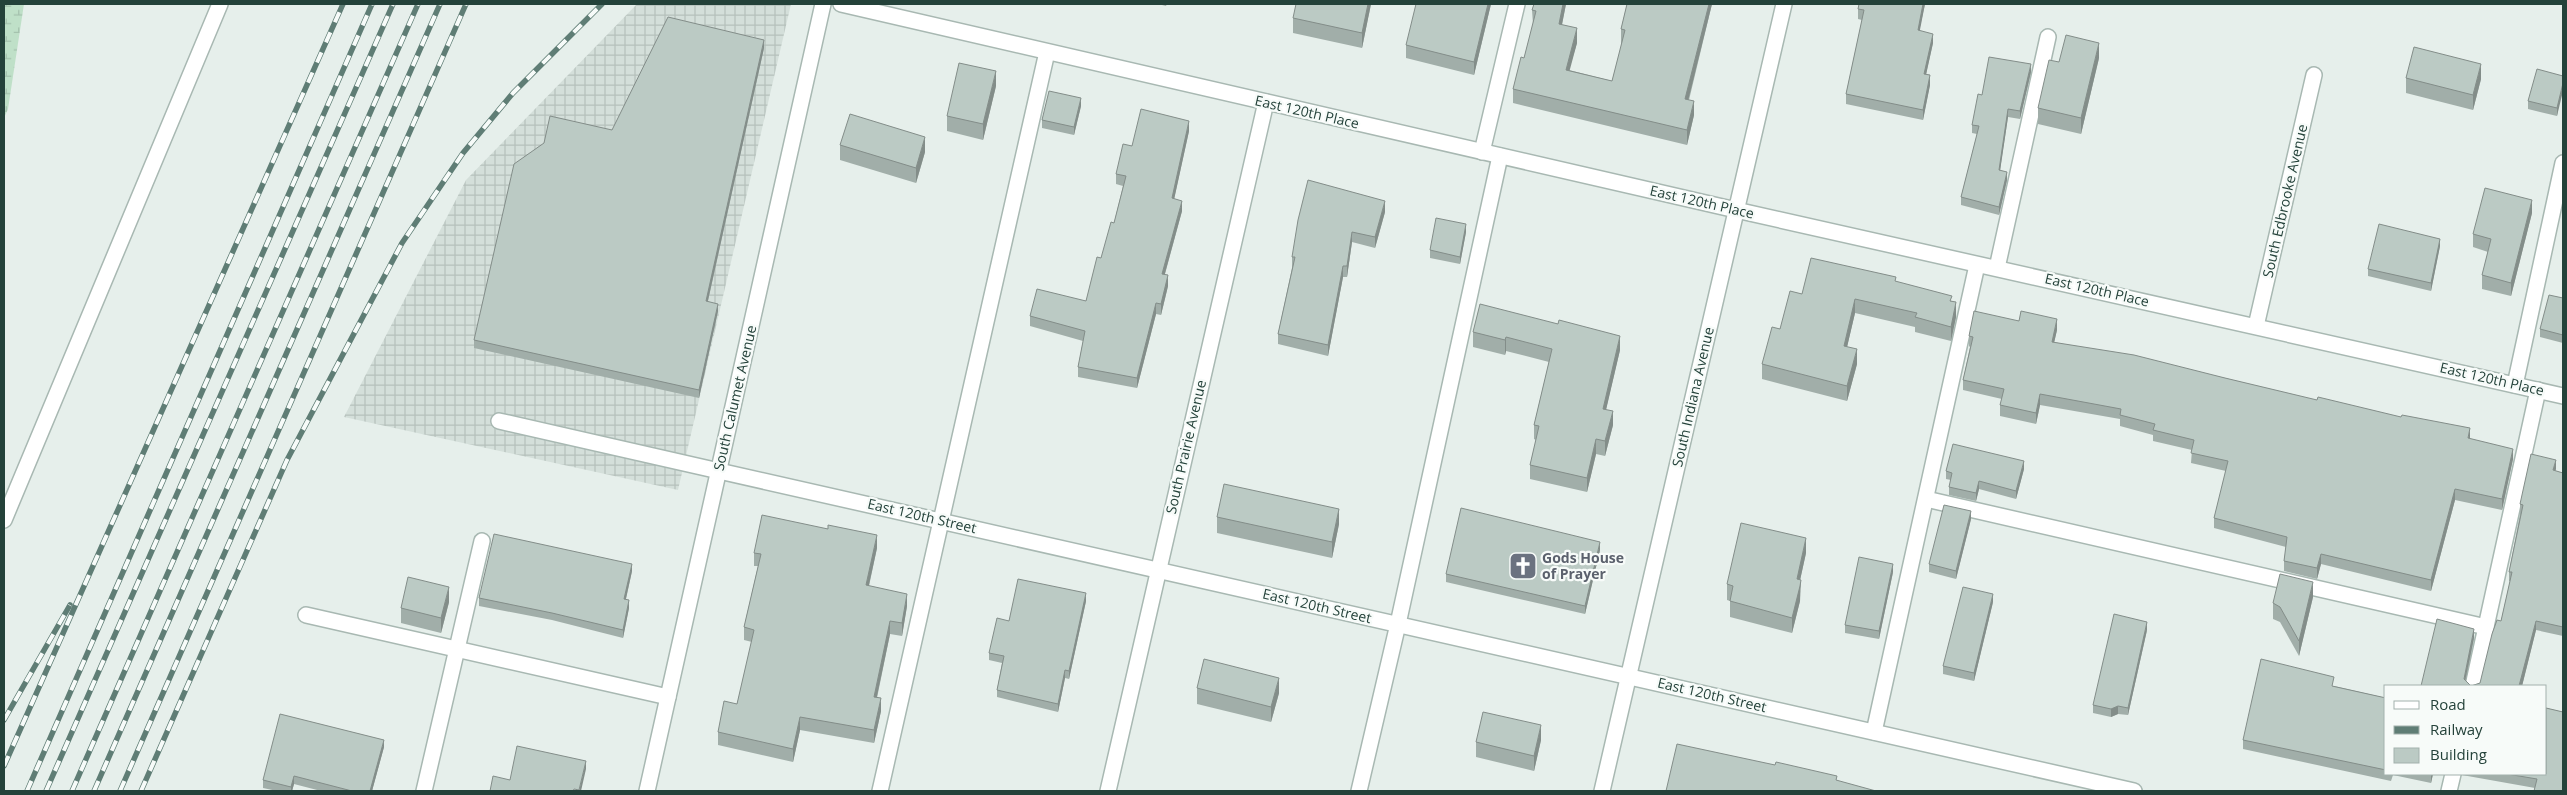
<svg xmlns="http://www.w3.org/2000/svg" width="2567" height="795" font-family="'Open Sans',sans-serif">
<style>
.industrial{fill:url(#industrial-grid)}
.wetland{fill:url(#wetland-marsh)}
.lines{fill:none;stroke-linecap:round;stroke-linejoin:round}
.service-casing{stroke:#a8b8b2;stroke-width:18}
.minor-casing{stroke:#a8b8b2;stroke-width:18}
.service{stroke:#fff;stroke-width:15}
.minor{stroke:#fff;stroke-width:15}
.rail-casing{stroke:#5f7d75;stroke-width:5.5}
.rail{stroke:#f7fbf9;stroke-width:4;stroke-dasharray:11;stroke-linecap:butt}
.wall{fill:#a1aea9}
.shaded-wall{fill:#838d89}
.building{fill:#bbcac4;stroke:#838d89}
.labels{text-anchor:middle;stroke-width:4.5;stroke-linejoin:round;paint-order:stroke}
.street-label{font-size:14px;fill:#24423a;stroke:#f7fbf9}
.worship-label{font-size:14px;font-weight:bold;fill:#5b616d;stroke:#f7fbf9;text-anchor:start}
</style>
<defs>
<pattern id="industrial-grid" width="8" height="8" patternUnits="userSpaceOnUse" patternTransform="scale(1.25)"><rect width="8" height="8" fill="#d4dfda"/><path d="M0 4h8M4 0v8" fill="none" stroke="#b6c1bc"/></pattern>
<pattern id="wetland-marsh" width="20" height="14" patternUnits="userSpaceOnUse" patternTransform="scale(1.25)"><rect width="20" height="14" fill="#bfe0c8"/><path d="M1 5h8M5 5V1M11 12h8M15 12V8" fill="none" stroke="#a4c1ad"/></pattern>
</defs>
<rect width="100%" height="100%" fill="#e6efeb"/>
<path class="industrial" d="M637,4H791L678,490L344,417L466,180Z"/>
<path class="wetland" d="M4,4H24L8,109L4,118Z"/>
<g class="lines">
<defs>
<g id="service">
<path d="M1482,152L1517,4"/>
<path d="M1997,268L2048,37"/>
<path d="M2515,385L2563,163"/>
<path d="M499,421L719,471"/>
<path d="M1926,499L2486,627"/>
<path d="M4,520L220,4"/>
<path d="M306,615L668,697"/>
<path d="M2473,686L2538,390"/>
<path d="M1874,732L1977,265"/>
<path d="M424,791L482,541"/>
<path d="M880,791L1047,52"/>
<path d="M1359,791L1398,624L1500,156"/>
<path d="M2449,791L2453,774"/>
</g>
<g id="minor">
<path d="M841,4L1736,210L2563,396"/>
<path d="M2256,326L2314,75"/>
<path d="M719,471L2134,791"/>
<path d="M647,791L823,4"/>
<path d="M1108,791L1266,102"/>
<path d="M1602,791L1784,4"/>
</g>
</defs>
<use href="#service" class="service-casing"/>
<use href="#minor" class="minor-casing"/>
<use href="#service" class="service"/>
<use href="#minor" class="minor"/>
<defs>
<g id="rail">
<path d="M4,720L70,605"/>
<path d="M4,766L343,4"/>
<path d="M27,791L372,4"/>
<path d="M46,791L393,4"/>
<path d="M72,791L418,4"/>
<path d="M94,791L440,4"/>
<path d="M120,791L466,4"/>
<path d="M141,791L287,460L402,243L463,153L513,93L602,4"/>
</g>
</defs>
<use href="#rail" class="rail-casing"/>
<use href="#rail" class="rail"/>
</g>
<g class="wall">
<path d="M1158,4H1167L1166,6Z"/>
<path d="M1371,4L1362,48L1293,33V18Z"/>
<path d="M1491,4L1474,75L1406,58V45Z"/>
<path d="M1534,4H1566L1562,25L1577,43L1569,70L1612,81L1622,43H1621V29L1627,4H1712L1689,100L1694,115L1687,145L1513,103V89L1524,58L1533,24L1532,10Z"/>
<path d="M1859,4H1925L1919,31L1933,43L1926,74L1930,85L1923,120L1846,104V94L1862,20L1858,19V9Z"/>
<path d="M764,48L708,301L718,311L699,398L474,348V340L612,130Z"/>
<path d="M2099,58L2081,134L2038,124V108Z"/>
<path d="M2031,72L2020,119L2008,117L2000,170L2007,180L1999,215L1961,205V197L1977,134L1972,133V125L1982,95Z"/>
<path d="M2563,76L2557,116L2528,109V101Z"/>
<path d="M2406,78L2481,79L2473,110L2406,93Z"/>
<path d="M996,86L983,140L947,131V116Z"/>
<path d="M1081,106L1074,135L1042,128V120Z"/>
<path d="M1189,131L1174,199L1182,211L1165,274L1168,286L1161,315L1156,314L1137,388L1078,377V367L1083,341L1030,326V316L1086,301L1114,223L1123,186L1116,184V174L1132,146Z"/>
<path d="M840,145L925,152L916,183L840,160Z"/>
<path d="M1385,212L1375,248L1352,242L1347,277H1343L1328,356L1278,344V334L1292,268V257Z"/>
<path d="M2532,213L2511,296L2482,289V275L2488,252L2473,247V234Z"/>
<path d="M1466,232L1460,264L1430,258V250Z"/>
<path d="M2440,246L2431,291L2368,276V269Z"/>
<path d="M1896,282L1952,301L1956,317L1951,341L1915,332V327L1855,313L1847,347L1857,364L1847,401L1762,379V364L1780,329L1802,294Z"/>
<path d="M2563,298V343L2540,337V329Z"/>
<path d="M2057,330L2054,342L2225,378L2470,439L2513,459L2502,510L2455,500L2431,591L2321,564L2317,579L2284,571V561L2286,547L2214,528V518L2226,471L2191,463L2192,450L2153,441V435L2120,426V419L2040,405L2036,424L2000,416V405L2002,399L1963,390V380L1970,347L1969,346V336Z"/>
<path d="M1473,332L1620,350L1606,409L1613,425L1605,456L1596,454L1587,492L1530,479V465L1536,440L1534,439V425L1549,362L1506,351L1505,355L1473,347Z"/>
<path d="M2024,469L2016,499L1979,489L1976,501L1949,495V487L1951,480L1946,479V471Z"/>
<path d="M2556,469L2555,471L2563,473V636L2536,630L2522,686H2421L2474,638L2466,681L2471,686L2480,683L2501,621L2510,581H2509V572L2520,514V504Z"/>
<path d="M1217,517L1339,524L1332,558L1217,533Z"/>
<path d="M1971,519L1956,579L1929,572V564Z"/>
<path d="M877,548L869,586L907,606L902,636L890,634L877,698L881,711L874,743L800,730L793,762L718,745V732L737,704L752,642L744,640V627L758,566H754V553Z"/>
<path d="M1600,550L1585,614L1446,582V574Z"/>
<path d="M1806,553L1800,580V601L1792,633L1730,617V601L1727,600V584Z"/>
<path d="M632,571L626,599L629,608L623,638L552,620L479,606V598Z"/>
<path d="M1893,572L1879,639L1845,633V625Z"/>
<path d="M2313,597L2299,656L2280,622L2273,619V603Z"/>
<path d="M1086,601L1069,679L1065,678L1058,712L997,697V690L1002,663L989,660V653L1009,621Z"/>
<path d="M449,602L441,633L401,623V608Z"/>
<path d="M1993,602L1974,681L1943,674V666Z"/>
<path d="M2147,630L2128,715L2118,714L2111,717L2093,713V705Z"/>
<path d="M2334,686L2386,698V774H2433L2431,783L2393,775L2391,781L2243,749V740Z"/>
<path d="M1197,688L1279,693L1271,722L1197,704Z"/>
<path d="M2546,708L2563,712V791H2534L2535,788L2462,775V774H2546Z"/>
<path d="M1541,740L1534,771L1476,757V742Z"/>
<path d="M384,747L372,791H321L294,784L292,791H277L263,788V780Z"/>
</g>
<g class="shaded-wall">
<path d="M1368,4H1371L1362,48V33Z"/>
<path d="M1488,4H1491L1474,75V62Z"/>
<path d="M1563,4H1566L1559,39V24Z"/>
<path d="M1709,4H1712L1685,113V99Z"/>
<path d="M1923,4H1925L1918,40V30Z"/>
<path d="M1577,28V43L1566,84V70Z"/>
<path d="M1933,34V43L1924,84V74Z"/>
<path d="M764,40V48L706,309V301Z"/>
<path d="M2099,43V58L2081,134V118Z"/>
<path d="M2031,64V72L2020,119V111Z"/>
<path d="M2481,64V79L2473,110V95Z"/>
<path d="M996,71V86L983,140V124Z"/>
<path d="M1930,75V85L1923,120V110Z"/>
<path d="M2563,83V91L2557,116V108Z"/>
<path d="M1081,98V106L1074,135V127Z"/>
<path d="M1694,101V115L1687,145V130Z"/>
<path d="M2008,109V117L1999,178V170Z"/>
<path d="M1189,121V131L1172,209V198Z"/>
<path d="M925,137V152L916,183V168Z"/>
<path d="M2007,172V180L1999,215V207Z"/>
<path d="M2532,200V213L2511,296V283Z"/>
<path d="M1182,201V211L1162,284V274Z"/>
<path d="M1385,201V212L1375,248V237Z"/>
<path d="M1466,224V232L1460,264V257Z"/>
<path d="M1352,232V242L1347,277V266Z"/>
<path d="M2440,239V246L2431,291V283Z"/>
<path d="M1343,266V277L1328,356V345Z"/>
<path d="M1168,275V286L1161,315V304Z"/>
<path d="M1855,299V313L1844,360V346Z"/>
<path d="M1956,302V317L1951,341V327Z"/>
<path d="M1156,303V314L1137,388V378Z"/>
<path d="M718,304V311L699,398V390Z"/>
<path d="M2057,319V330L2052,352V342Z"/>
<path d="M1620,336V350L1603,423V409Z"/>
<path d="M1506,337V351L1505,355V340Z"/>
<path d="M1857,349V364L1847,401V386Z"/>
<path d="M2040,394V405L2036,424V413Z"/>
<path d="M1613,411V425L1605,456V441Z"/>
<path d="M2470,428V439L2468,438Z"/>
<path d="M1596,439V454L1587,492V478Z"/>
<path d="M2513,449V459L2502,510V499Z"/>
<path d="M2556,460V469L2553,479V470Z"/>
<path d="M2024,461V469L2016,499V491Z"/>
<path d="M1979,481V489L1976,501V493Z"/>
<path d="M2455,489V500L2431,591V580Z"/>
<path d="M1339,509V524L1332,558V542Z"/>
<path d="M1971,511V519L1956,579V571Z"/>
<path d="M877,535V548L866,598V585Z"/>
<path d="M1806,538V553L1797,594V579Z"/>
<path d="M1600,542V550L1585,614V606Z"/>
<path d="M2321,554V564L2317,579V568Z"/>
<path d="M632,564V571L624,607V599Z"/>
<path d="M1893,564V572L1879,639V631Z"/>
<path d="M1801,580L1800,601L1792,633V618Z"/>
<path d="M2313,582V597L2299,656V641Z"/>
<path d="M449,587V602L441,633V618Z"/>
<path d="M1086,593V601L1069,679V671Z"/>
<path d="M907,594V606L902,636V623Z"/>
<path d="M1993,594V602L1974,681V673Z"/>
<path d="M629,600V608L623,638V630Z"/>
<path d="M890,621V634L874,710V697Z"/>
<path d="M2536,621V630L2522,686H2519Z"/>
<path d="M2147,622V630L2128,715V708Z"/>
<path d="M2474,629V638L2464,686V679Z"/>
<path d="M1065,670V678L1058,712V704Z"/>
<path d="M1279,678V693L1271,722V707Z"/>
<path d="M881,698V711L874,743V730Z"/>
<path d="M2118,706V714L2111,717V709Z"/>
<path d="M800,717V730L793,762V749Z"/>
<path d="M1541,725V740L1534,771V756Z"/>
<path d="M384,740V747L372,791H370Z"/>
<path d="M586,761V769L581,791H579Z"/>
<path d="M2431,774H2433L2431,783Z"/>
<path d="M294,776V784L292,791H291V787Z"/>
</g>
<g class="building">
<path d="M1296,4H1368L1362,33L1293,18Z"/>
<path d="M1416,4H1488L1474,62L1406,45Z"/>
<path d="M1534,4H1563L1559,24L1577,28L1566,70L1612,81L1625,30L1621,29L1627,4H1709L1685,99L1694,101L1687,130L1513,89L1521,57L1524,58L1536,11L1532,10Z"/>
<path d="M1859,4H1923L1918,30L1933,34L1924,74L1930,75L1923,110L1846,94L1864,10L1858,9Z"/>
<path d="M668,17L764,40L706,301L718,304L699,390L474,340L514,164L544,143L550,116L612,130Z"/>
<path d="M2066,35L2099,43L2081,118L2038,108L2049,60L2059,62Z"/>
<path d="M2414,47L2481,64L2473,95L2406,78Z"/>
<path d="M1989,57L2031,64L2020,111L2008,109L1999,170L2007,172L1999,207L1961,197L1979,126L1972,125L1978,94L1982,95Z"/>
<path d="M959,63L996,71L983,124L947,116Z"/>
<path d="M2537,69L2563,76V83L2557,108L2528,101Z"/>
<path d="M1049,91L1081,98L1074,127L1042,120Z"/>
<path d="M1141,109L1189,121L1172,198L1182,201L1162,274L1168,275L1161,304L1156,303L1137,378L1078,367L1085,331L1030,316L1037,289L1086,301L1097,257L1101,258L1111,222L1114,223L1126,176L1116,174L1123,144L1132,146Z"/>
<path d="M850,114L925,137L916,168L840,145Z"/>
<path d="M1308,180L1385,201L1375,237L1352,232L1347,266H1343L1328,345L1278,334L1295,257H1292L1298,220Z"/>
<path d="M2485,188L2532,200L2511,283L2482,275L2491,239L2473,234Z"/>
<path d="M1436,218L1466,224L1460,257L1430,250Z"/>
<path d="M2379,224L2440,239L2431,283L2368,269Z"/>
<path d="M1811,258L1896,277L1895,281L1952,296L1950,301L1956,302L1951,327L1915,317L1917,313L1855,299L1844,346L1857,349L1847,386L1762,364L1772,327L1780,329L1790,291L1802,294Z"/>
<path d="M2549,295L2563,298V335L2540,329Z"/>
<path d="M1480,304L1558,324L1559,320L1620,336L1603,409L1613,411L1605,441L1596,439L1587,478L1530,465L1539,426L1534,425L1552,349L1506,337L1505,340L1473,332Z"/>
<path d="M1974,311L2019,321L2021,311L2057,319L2052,342L2134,355L2225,378L2317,400L2318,397L2401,417L2402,415L2470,428L2468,438L2513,449L2502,499L2455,489L2431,580L2321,554L2317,568L2284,561L2287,537L2214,518L2228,461L2191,453L2194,440L2153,430L2155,424L2120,415L2121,409L2040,394L2036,413L2000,405L2004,389L1963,380L1973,337L1969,336Z"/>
<path d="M1953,444L2024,461L2016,491L1979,481L1976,493L1949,487L1952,473L1946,471Z"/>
<path d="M2531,454L2556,460L2553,470L2563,473V627L2536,621L2519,686H2421L2437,619L2474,629L2464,679L2471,686L2480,683L2492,634L2497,620L2501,621L2512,572H2509L2523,505L2520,504Z"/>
<path d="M1224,484L1339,509L1332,542L1217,517Z"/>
<path d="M1944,505L1971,511L1956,571L1929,564Z"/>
<path d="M1461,508L1600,542L1585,606L1446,574Z"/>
<path d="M762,515L828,529V525L877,535L866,585L907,594L902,623L890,621L874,697L881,698L874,730L800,717L793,749L718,732L724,701L737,704L754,630L744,627L761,554L754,553Z"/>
<path d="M1741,523L1806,538L1797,579L1801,580L1800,586L1792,618L1730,601L1733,586L1727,584Z"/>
<path d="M494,534L632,564L624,599L629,600L623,630L552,613L479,598Z"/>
<path d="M1859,557L1893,564L1879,631L1845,625Z"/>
<path d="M2280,574L2313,582L2299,641L2280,607L2273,603Z"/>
<path d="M408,577L449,587L441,618L401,608Z"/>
<path d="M1018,579L1086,593L1069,671L1065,670L1058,704L997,690L1004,656L989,653L997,618L1009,621Z"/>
<path d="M1963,587L1993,594L1974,673L1943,666Z"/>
<path d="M2114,614L2147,622L2128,708L2118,706L2111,709L2093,705Z"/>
<path d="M1204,659L1279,678L1271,707L1197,688Z"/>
<path d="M2261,659L2334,677L2332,686L2386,698V770L2243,740Z"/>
<path d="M2546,708L2563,712V791H2534L2537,779L2507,774H2546Z"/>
<path d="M1483,712L1541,725L1534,756L1476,742Z"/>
<path d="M280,714L384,740L370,791H352L294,776L291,787L263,780Z"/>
<path d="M1677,744L1775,765L1776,762L1837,776L1836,780L1876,791H1666Z"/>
<path d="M517,746L586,761L579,790L574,789L573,791H490L493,776L510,780Z"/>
</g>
<defs>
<symbol id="church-square" viewBox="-11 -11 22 22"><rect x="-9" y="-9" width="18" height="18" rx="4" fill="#6b7280" stroke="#f7fbf9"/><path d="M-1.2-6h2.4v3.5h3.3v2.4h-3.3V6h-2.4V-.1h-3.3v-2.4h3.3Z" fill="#fff"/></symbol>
</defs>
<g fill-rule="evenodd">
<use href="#church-square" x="1507" y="550" width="32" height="32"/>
</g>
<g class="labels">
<g class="street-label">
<text transform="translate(1307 112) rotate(13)" y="5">East 120th Place</text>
<text transform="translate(2285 201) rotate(-77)" y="5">South Edbrooke Avenue</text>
<text transform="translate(1702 202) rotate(13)" y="5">East 120th Place</text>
<text transform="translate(2097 290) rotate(13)" y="5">East 120th Place</text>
<text transform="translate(2492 379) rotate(13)" y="5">East 120th Place</text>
<text transform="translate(1693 397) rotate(-77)" y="5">South Indiana Avenue</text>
<text transform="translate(735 398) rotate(-77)" y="5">South Calumet Avenue</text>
<text transform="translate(1186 447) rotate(-77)" y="5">South Prairie Avenue</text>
<text transform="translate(922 516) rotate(13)" y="5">East 120th Street</text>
<text transform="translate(1317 606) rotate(13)" y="5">East 120th Street</text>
<text transform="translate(1712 695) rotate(13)" y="5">East 120th Street</text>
</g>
<g class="worship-label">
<text x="1542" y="563">Gods House<tspan x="1542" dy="16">of Prayer</tspan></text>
</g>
</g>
<rect width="2567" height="795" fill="none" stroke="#24423a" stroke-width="10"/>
<rect x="2384" y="685" width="162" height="90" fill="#f7fbf9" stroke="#a3b1ad"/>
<rect x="2394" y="701" width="25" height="8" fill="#ffffff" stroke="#a3b1ad"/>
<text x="2430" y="710" font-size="15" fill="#24423a">Road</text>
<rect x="2394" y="726" width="25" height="8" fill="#5f7d75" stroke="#a3b1ad"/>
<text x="2430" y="735" font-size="15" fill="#24423a">Railway</text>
<rect x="2394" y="748" width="25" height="15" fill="#bbcac4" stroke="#a3b1ad"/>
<text x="2430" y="760" font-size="15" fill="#24423a">Building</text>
</svg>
